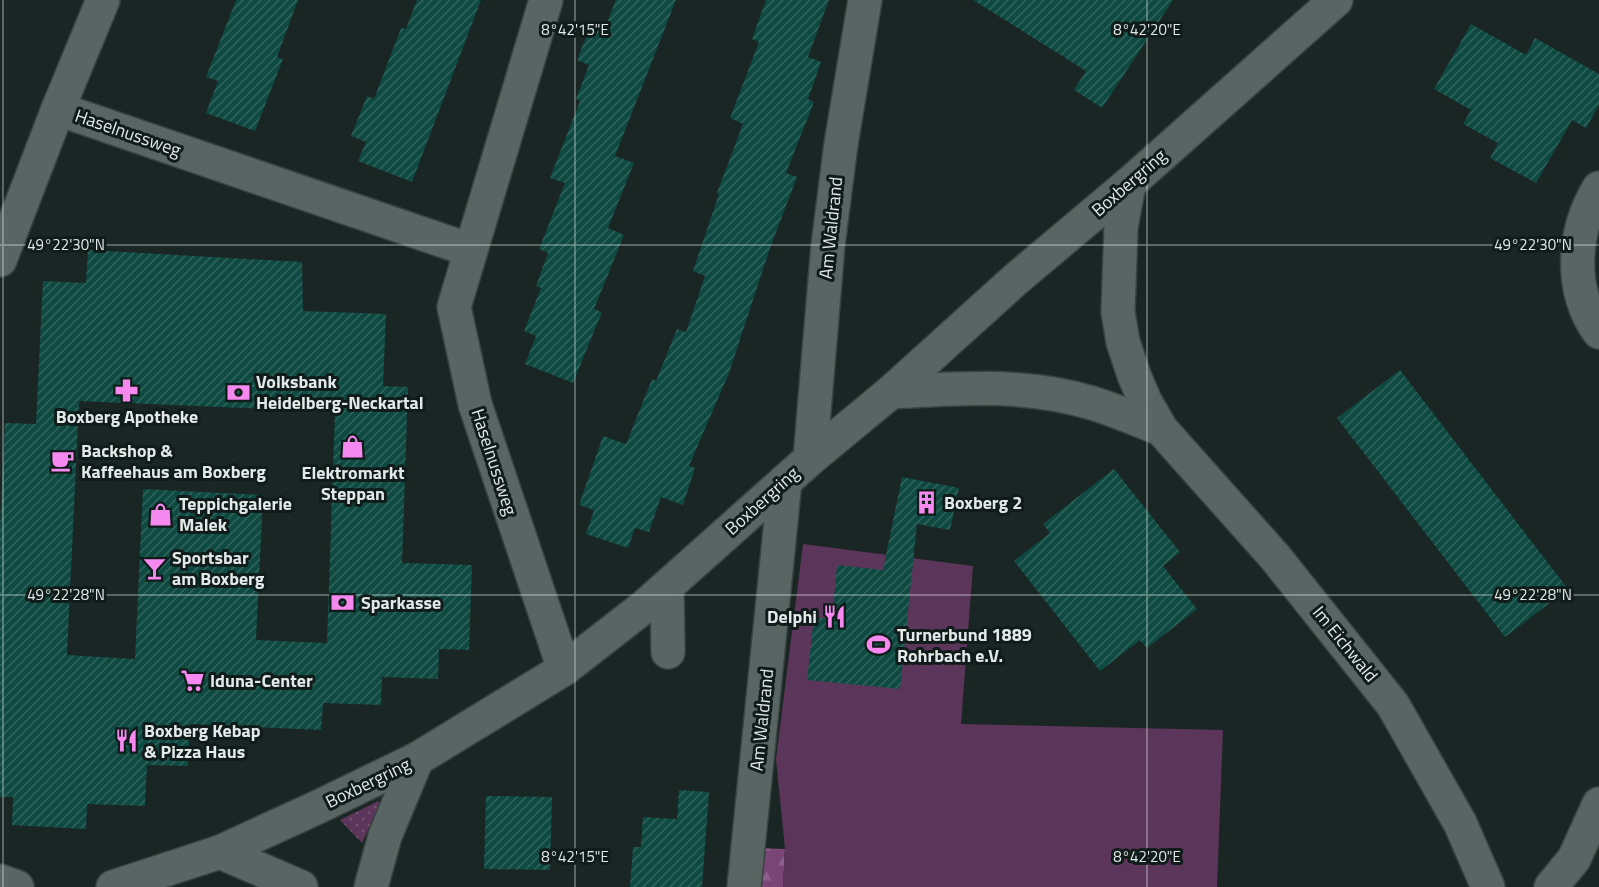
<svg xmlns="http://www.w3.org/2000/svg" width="1599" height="887" font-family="'Titillium Web',sans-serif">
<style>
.green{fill:url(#green-dots)}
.forest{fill:url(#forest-firs)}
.pitch{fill:#5c355a}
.building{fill:url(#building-hatch);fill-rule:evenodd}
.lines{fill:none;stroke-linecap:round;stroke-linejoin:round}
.minor-casing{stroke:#394341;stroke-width:36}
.minor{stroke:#586562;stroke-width:33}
.ticks{fill:none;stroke:#e2e9e8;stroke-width:1.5;stroke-opacity:0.45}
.labels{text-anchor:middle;stroke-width:6;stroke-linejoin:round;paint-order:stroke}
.street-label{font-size:18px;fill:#e2e9e8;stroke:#101c1a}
.poi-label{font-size:18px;font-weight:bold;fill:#e2e9e8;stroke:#101c1a;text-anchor:start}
.ticks-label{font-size:15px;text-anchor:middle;fill:#e2e9e8;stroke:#101c1a;stroke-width:6;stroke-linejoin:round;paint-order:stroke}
</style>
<defs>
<pattern id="green-dots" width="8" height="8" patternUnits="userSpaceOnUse" patternTransform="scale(1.5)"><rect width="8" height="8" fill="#5c355a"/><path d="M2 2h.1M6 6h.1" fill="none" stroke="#735272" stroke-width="1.8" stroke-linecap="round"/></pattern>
<pattern id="forest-firs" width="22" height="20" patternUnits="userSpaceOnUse" patternTransform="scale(1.5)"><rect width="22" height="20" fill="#794476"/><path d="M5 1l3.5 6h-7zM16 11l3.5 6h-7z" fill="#8c5f8a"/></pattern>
<pattern id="building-hatch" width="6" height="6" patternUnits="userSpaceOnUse" patternTransform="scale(1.5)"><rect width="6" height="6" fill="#0e4a42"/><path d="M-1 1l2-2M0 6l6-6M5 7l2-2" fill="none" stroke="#31645d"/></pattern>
</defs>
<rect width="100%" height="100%" fill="#1a2623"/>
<path class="green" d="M378,801L380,803L362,843L340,820Z"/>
<path class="forest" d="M758,848L785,849L783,887H754Z"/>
<path class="pitch" d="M803,544L973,566L961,724L1223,730L1217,887H783L785,849L776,759Z"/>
<g class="building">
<path d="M236,0H298L277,57L283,59L255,131L206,113L218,81L206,77Z"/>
<path d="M417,0H481L412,182L358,161L366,142L351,136L367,96L374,99L401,28L406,29Z"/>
<path d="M616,0H676L615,156L634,163L608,228L624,235L594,309L602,312L573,383L525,364L536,336L524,331L541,288L536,286L548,253L539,249L565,183L550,178L580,101L576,99L589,65L577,60L592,22L605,27Z"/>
<path d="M766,0H829L808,57L821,62L808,99L814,102L786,173L797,177L770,248L729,373L689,466L695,468L683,505L661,497L649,532L635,528L628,548L586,534L594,510L579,505L603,436L626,444L652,379L656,381L677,329L686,332L705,276L693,271L719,194L717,193L743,124L730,118L759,42L752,39Z"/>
<path d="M973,0H1173L1102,108L1074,90L1086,71Z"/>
<path d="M1471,24L1526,55L1535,38L1599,74V105L1586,128L1572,120L1536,183L1490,158L1498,143L1463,124L1471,110L1434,89Z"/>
<path d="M88,250L302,262L303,311L386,314L383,386L408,387L402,563L472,565L469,650L439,649L438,679L382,677L381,705L323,703L321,730L190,724L188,766L147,765L145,806L87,804L86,829L12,825L13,797H0V527L5,423L36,424L43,281L86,283ZM79,401L335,412L327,643L256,640L263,495L143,489L135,659L67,655Z"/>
<path d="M1400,370L1568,589L1505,637L1337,418Z"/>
<path d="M1114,469L1180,552L1163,566L1197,609L1147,648L1140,640L1100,671L1014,561L1050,533L1043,524Z"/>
<path d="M902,477L959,488L950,530L917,524L900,689L807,680L814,617L832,619L837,565L883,570Z"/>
<path d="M679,790L709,792L702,887H630L633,847H641L643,817L677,819Z"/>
<path d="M486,796L552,797L550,870L484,869Z"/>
</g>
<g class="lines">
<defs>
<g id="minor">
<path d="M546,0L454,307L475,404L564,669"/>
<path d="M58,109L470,250"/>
<path d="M1129,184L1121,227L1118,312L1123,342L1134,375L1145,401L1161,429L1275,557L1393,705L1460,823L1488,887"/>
<path d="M1599,188C1572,232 1569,290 1599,332"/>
<path d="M0,260L58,109L103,0"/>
<path d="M891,392C958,388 1026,383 1092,403C1115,410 1138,420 1161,429"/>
<path d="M810,459L828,245L841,144L865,0"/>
<path d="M667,587L668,652"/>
<path d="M220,852L301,887"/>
<path d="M0,881L17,887"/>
<path d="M113,887L220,852L318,807L417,759L564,669L645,606L810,459L891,392L1016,279L1129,184L1336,0"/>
<path d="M371,887L385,836L417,759"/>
<path d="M744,887L785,481"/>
<path d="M1551,887L1574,859L1599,804"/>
</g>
</defs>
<use href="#minor" class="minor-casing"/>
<use href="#minor" class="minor"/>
</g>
<path class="ticks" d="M3,0V887M575,0V887M1147,0V887M0,245H1599M0,595H1599"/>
<defs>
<symbol id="pharmacy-bare" viewBox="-9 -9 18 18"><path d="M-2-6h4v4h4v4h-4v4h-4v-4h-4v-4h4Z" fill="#f589ef" stroke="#101c1a" stroke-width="2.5" paint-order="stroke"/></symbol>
<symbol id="bank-bare" viewBox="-9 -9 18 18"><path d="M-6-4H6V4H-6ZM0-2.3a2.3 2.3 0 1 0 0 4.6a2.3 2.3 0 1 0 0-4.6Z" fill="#f589ef" stroke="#101c1a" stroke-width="2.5" paint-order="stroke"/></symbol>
<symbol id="shop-bare" viewBox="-9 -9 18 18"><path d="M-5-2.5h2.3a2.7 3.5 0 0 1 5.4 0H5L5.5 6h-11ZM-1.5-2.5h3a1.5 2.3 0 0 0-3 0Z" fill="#f589ef" stroke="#101c1a" stroke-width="2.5" paint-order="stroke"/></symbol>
<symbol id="cafe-bare" viewBox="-9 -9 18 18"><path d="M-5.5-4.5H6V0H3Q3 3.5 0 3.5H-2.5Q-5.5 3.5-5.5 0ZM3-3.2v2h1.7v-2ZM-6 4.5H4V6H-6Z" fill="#f589ef" stroke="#101c1a" stroke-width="2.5" paint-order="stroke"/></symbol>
<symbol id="building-bare" viewBox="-9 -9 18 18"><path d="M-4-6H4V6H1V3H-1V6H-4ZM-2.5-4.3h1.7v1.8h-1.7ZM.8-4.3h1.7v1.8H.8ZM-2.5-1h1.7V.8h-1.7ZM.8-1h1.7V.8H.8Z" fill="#f589ef" stroke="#101c1a" stroke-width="2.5" paint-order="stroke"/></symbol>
<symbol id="bar-bare" viewBox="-9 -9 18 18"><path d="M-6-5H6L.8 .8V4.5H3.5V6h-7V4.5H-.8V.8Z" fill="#f589ef" stroke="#101c1a" stroke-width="2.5" paint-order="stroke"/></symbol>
<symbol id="restaurant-bare" viewBox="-9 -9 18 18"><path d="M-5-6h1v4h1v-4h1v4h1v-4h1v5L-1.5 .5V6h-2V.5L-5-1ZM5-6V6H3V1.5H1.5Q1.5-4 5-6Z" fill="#f589ef" stroke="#101c1a" stroke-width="2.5" paint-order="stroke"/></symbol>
<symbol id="stadium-bare" viewBox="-9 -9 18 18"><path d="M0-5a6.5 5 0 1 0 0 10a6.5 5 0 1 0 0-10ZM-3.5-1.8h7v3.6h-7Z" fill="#f589ef" stroke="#101c1a" stroke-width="2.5" paint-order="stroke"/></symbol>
<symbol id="supermarket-bare" viewBox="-9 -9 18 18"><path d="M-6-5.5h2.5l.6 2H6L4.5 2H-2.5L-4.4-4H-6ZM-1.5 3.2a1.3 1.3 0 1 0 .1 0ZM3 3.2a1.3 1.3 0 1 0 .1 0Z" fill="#f589ef" stroke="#101c1a" stroke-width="2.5" paint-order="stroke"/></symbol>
</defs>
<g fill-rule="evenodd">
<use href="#pharmacy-bare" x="110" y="374" width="33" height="33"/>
<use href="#bank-bare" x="222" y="376" width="33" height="33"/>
<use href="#shop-bare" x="336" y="430" width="33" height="33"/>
<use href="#cafe-bare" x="46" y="444" width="33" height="33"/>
<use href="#building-bare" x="910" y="486" width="33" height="33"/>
<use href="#shop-bare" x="144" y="498" width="33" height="33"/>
<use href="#bar-bare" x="138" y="552" width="33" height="33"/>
<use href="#bank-bare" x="326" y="586" width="33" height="33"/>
<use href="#restaurant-bare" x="818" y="600" width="33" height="33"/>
<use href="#stadium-bare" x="862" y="628" width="33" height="33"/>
<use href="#supermarket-bare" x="176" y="664" width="33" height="33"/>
<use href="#restaurant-bare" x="110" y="724" width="33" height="33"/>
</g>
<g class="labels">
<g class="street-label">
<text transform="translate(128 133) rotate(19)" y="6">Haselnussweg</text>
<text transform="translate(1129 183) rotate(-41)" y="6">Boxbergring</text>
<text transform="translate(831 228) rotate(-84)" y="6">Am Waldrand</text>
<text transform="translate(494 462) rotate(72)" y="6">Haselnussweg</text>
<text transform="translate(762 501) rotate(-42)" y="6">Boxbergring</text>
<text transform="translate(1345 644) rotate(51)" y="6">Im Eichwald</text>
<text transform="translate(762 720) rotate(-84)" y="6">Am Waldrand</text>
<text transform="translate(368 783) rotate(-26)" y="6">Boxbergring</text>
</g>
<g class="poi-label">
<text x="256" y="388">Volksbank<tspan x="256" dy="21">Heidelberg-Neckartal</tspan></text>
<text x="127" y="423" text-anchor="middle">Boxberg Apotheke</text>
<text x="81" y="457">Backshop &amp;<tspan x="81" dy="21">Kaffeehaus am Boxberg</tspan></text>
<text x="353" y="479" text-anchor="middle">Elektromarkt<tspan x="353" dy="21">Steppan</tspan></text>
<text x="944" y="509">Boxberg 2</text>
<text x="179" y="510">Teppichgalerie<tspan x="179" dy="21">Malek</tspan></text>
<text x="172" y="564">Sportsbar<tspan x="172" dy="21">am Boxberg</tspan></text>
<text x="361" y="609">Sparkasse</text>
<text x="817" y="623" text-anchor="end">Delphi</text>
<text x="897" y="641">Turnerbund 1889<tspan x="897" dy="21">Rohrbach e.V.</tspan></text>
<text x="210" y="687">Iduna-Center</text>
<text x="144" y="737">Boxberg Kebap<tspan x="144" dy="21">&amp; Pizza Haus</tspan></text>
</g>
</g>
<g class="ticks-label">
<text x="575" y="35">8°42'15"E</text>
<text x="1147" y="35">8°42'20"E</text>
<text x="66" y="250">49°22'30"N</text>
<text x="1533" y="250">49°22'30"N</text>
<text x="66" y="600">49°22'28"N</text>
<text x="1533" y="600">49°22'28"N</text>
<text x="575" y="862">8°42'15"E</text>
<text x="1147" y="862">8°42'20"E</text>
</g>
</svg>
